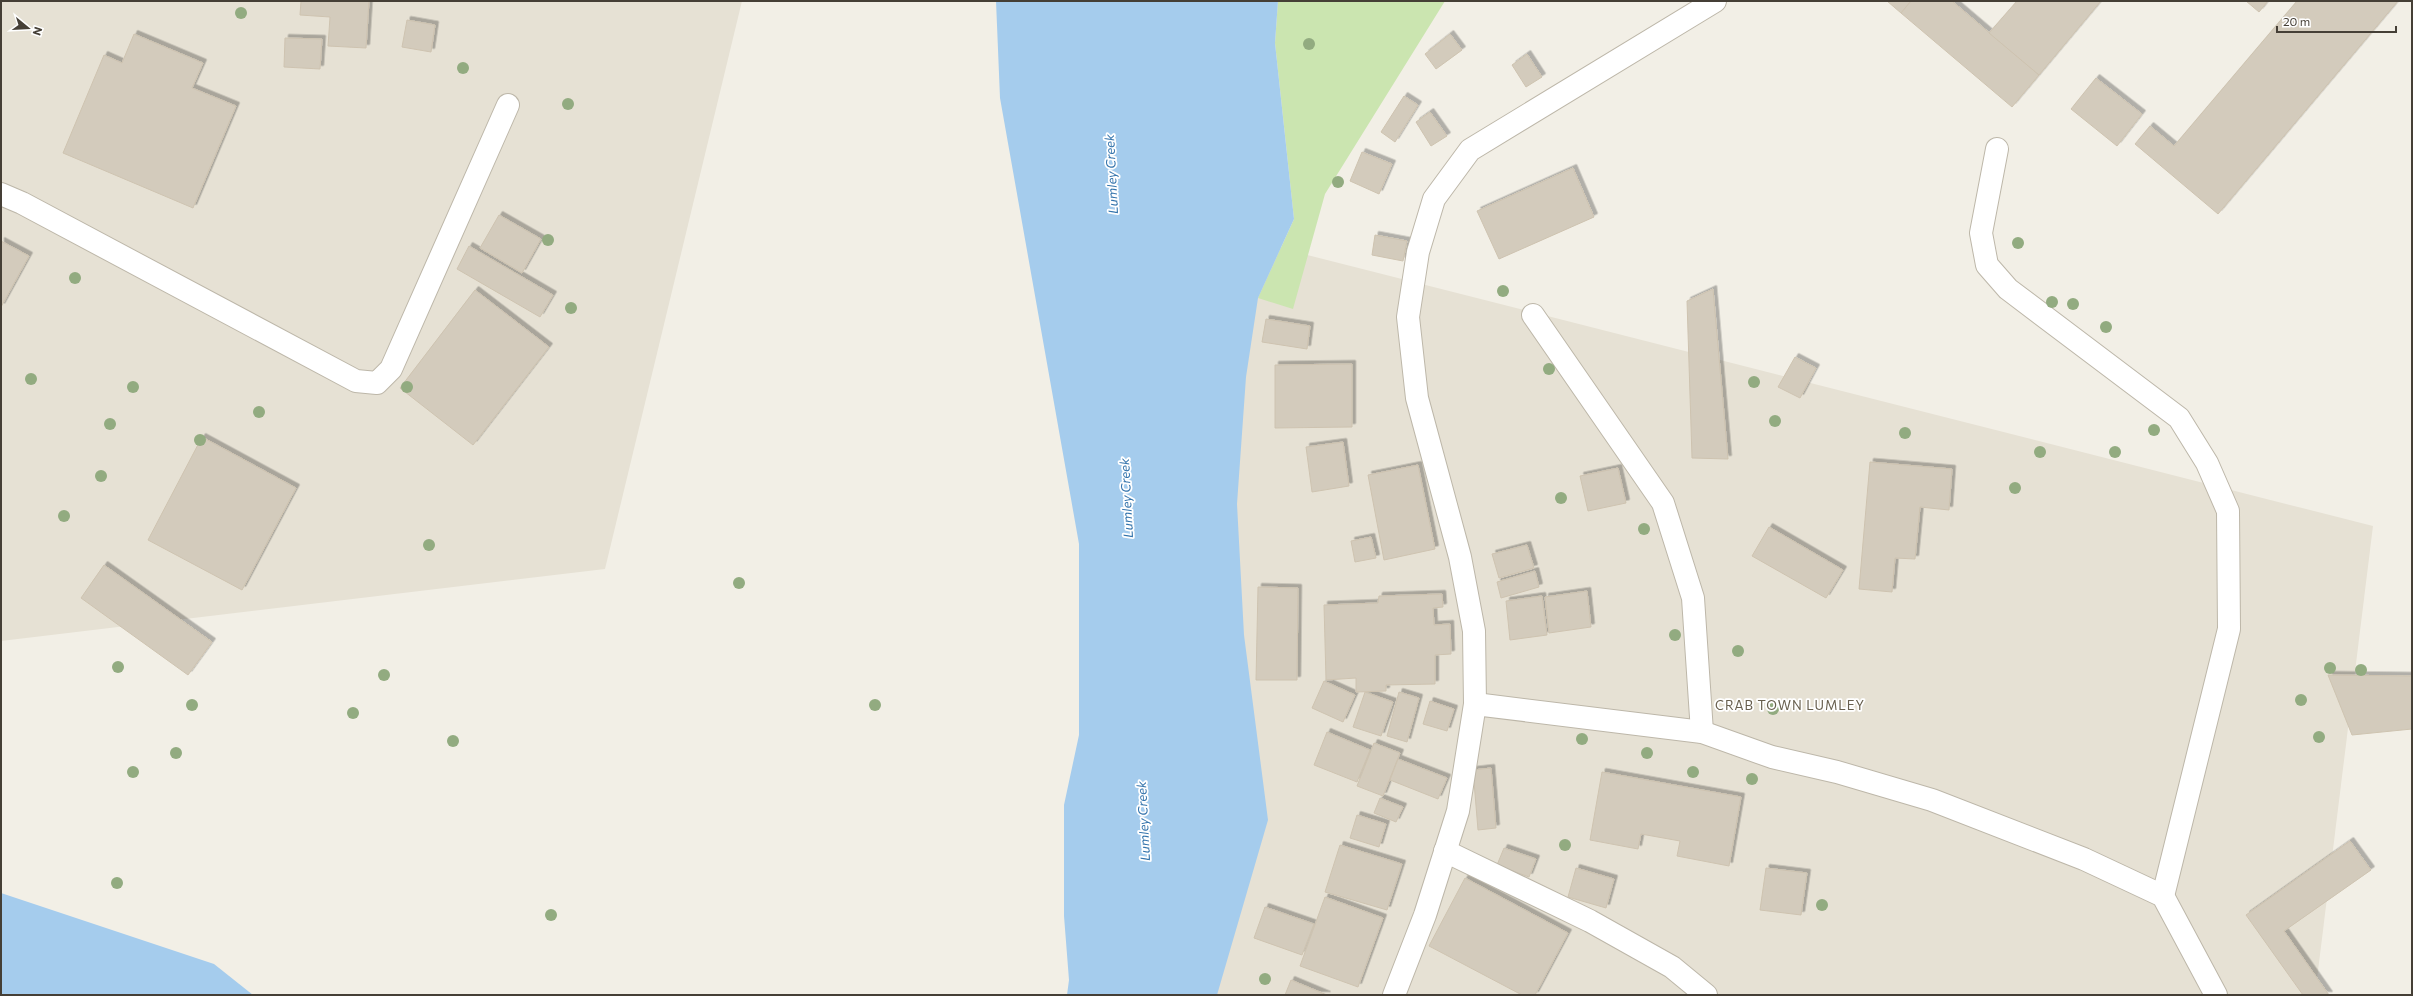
<svg xmlns="http://www.w3.org/2000/svg" width="2413" height="996" font-family="Commissioner,sans-serif">
<style>
.residential{fill:#e6e1d4}
.green{fill:#cbe5b0}
.water{fill:#a5cced}
.building{fill:#d3cbbc;stroke:#cec3b0;filter:url(#shadow)}
.lines{fill:none;stroke-linecap:round;stroke-linejoin:round}
.minor-casing{stroke:#bdb7a9;stroke-width:24}
.minor{stroke:#fff;stroke-width:22}
.tree{fill:#92ab80}
.labels{text-anchor:middle;stroke-width:3.5;stroke-linejoin:round;paint-order:stroke}
.water-label{font-size:13px;font-style:italic;fill:#3474ac;stroke:#fff}
.neighbourhood-label{font-size:13px;letter-spacing:1px;fill:#675e4d;stroke:#fff}
</style>
<defs>
<filter id="shadow"><feDropShadow dx="3.5" dy="-3.5" stdDeviation="0" flood-color="#0004"/></filter>
</defs>
<rect width="100%" height="100%" fill="#f2efe6"/>
<g class="residential">
<path d="M1,1H742L605,569L1,641Z"/>
<path d="M1209,230L2373,526L2315,995H1108Z"/>
</g>
<path class="green" d="M1278,1H1445L1325,194L1293,309L1258,298L1294,219L1275,43Z"/>
<g class="water">
<path d="M996,1H1278L1275,43L1294,219L1258,298L1246,377L1237,504L1244,635L1268,820L1217,995H1067L1069,980L1064,916V805L1079,735V544L1000,98Z"/>
<path d="M1,893L214,964L253,995H1Z"/>
</g>
<g class="building">
<path d="M301,1H369L366,48L328,46L330,17L300,15Z"/>
<path d="M1887,1H1911L1901,13Z"/>
<path d="M1911,1H1952L2039,75L2012,107L1901,13Z"/>
<path d="M2017,1H2101L2039,75L1989,33Z"/>
<path d="M2246,1H2268L2259,12Z"/>
<path d="M2297,1H2398L2218,214L2135,144L2150,126L2174,146Z"/>
<path d="M407,20L435,25L431,52L402,47Z"/>
<path d="M134,34L203,63L192,88L236,106L193,208L63,153L104,55L122,63Z"/>
<path d="M1450,34L1462,50L1436,69L1425,54Z"/>
<path d="M285,38L322,39L320,69L284,67Z"/>
<path d="M1527,54L1542,77L1526,87L1512,65Z"/>
<path d="M2096,78L2142,114L2117,146L2071,109Z"/>
<path d="M1404,96L1418,105L1395,142L1381,132Z"/>
<path d="M1430,112L1447,136L1431,146L1416,122Z"/>
<path d="M1362,152L1392,164L1379,194L1350,181Z"/>
<path d="M1573,168L1594,217L1499,259L1477,211Z"/>
<path d="M499,215L541,239L522,273L480,248Z"/>
<path d="M1375,235L1407,241L1403,261L1372,255Z"/>
<path d="M1,241L29,256L1,307Z"/>
<path d="M469,246L553,295L540,317L457,269Z"/>
<path d="M1713,289L1728,459L1692,458L1687,301Z"/>
<path d="M475,290L549,347L473,445L400,388Z"/>
<path d="M1266,319L1310,326L1307,349L1262,342Z"/>
<path d="M1795,357L1816,368L1800,398L1778,387Z"/>
<path d="M1352,364V427L1275,428V365Z"/>
<path d="M202,437L296,488L242,590L148,540Z"/>
<path d="M1343,442L1349,486L1312,492L1306,447Z"/>
<path d="M1870,462L1952,469L1949,510L1920,507L1915,559L1895,558L1892,592L1859,589Z"/>
<path d="M1418,465L1435,549L1384,560L1368,475Z"/>
<path d="M1618,468L1626,503L1588,511L1580,476Z"/>
<path d="M1769,527L1843,570L1826,598L1752,556Z"/>
<path d="M1371,537L1376,558L1355,562L1351,541Z"/>
<path d="M1527,545L1534,568L1499,578L1492,554Z"/>
<path d="M104,565L212,642L188,675L81,598Z"/>
<path d="M1535,571L1539,587L1501,598L1497,582Z"/>
<path d="M1258,587L1298,588L1297,680H1256Z"/>
<path d="M1587,591L1591,627L1549,633L1545,597Z"/>
<path d="M1442,594L1443,607L1433,608L1434,625L1450,624L1451,654L1435,655V684L1386,685V691L1356,692V678L1326,680L1324,605L1378,603L1379,596Z"/>
<path d="M1542,596L1547,635L1510,640L1506,601Z"/>
<path d="M2328,675L2412,676V729L2352,735Z"/>
<path d="M1324,681L1355,695L1343,722L1312,708Z"/>
<path d="M1365,692L1393,702L1381,736L1353,727Z"/>
<path d="M1399,692L1419,698L1407,742L1387,736Z"/>
<path d="M1430,701L1454,709L1447,731L1423,724Z"/>
<path d="M1327,732L1370,750L1357,782L1314,765Z"/>
<path d="M1374,743L1400,753L1383,796L1357,786Z"/>
<path d="M1398,759L1447,778L1438,799L1390,780Z"/>
<path d="M1491,768L1496,828L1478,830L1473,770Z"/>
<path d="M1602,772L1741,797L1729,866L1677,856L1680,841L1641,834L1638,849L1590,840Z"/>
<path d="M1380,798L1403,807L1396,822L1374,813Z"/>
<path d="M1357,815L1386,824L1379,847L1350,838Z"/>
<path d="M2350,841L2371,870L2284,931L2329,995H2303L2246,915Z"/>
<path d="M1340,845L1402,864L1387,910L1325,892Z"/>
<path d="M1504,848L1536,859L1529,877L1497,865Z"/>
<path d="M1576,868L1614,879L1606,908L1568,897Z"/>
<path d="M1766,868L1807,873L1801,915L1760,910Z"/>
<path d="M1465,878L1568,933L1535,995H1522L1429,946Z"/>
<path d="M1325,897L1383,918L1358,987L1300,966Z"/>
<path d="M1265,907L1314,924L1302,955L1254,938Z"/>
<path d="M1291,980L1327,995H1285Z"/>
</g>
<g class="lines">
<defs>
<g id="minor">
<path d="M1997,149L1981,233L1987,265L2008,289L2179,418L2207,463L2228,511L2229,629L2163,896"/>
<path d="M1,194L22,203L356,381L377,383L391,369L508,105"/>
<path d="M1533,315L1663,503L1693,598L1702,732"/>
<path d="M1475,704L1702,732L1772,757L1837,772L1932,800L2084,859L2163,896L2216,995"/>
<path d="M1445,851L1590,921L1672,967L1706,995"/>
<path d="M1394,995L1425,915L1458,811L1475,704L1474,631L1460,557L1417,398L1408,317L1418,252L1434,199L1470,150L1715,1"/>
</g>
</defs>
<use href="#minor" class="minor-casing"/>
<use href="#minor" class="minor"/>
</g>
<g class="tree">
<circle cx="241" cy="13" r="6"/>
<circle cx="1309" cy="44" r="6"/>
<circle cx="463" cy="68" r="6"/>
<circle cx="568" cy="104" r="6"/>
<circle cx="1338" cy="182" r="6"/>
<circle cx="548" cy="240" r="6"/>
<circle cx="2018" cy="243" r="6"/>
<circle cx="75" cy="278" r="6"/>
<circle cx="1503" cy="291" r="6"/>
<circle cx="2052" cy="302" r="6"/>
<circle cx="2073" cy="304" r="6"/>
<circle cx="571" cy="308" r="6"/>
<circle cx="2106" cy="327" r="6"/>
<circle cx="1549" cy="369" r="6"/>
<circle cx="31" cy="379" r="6"/>
<circle cx="1754" cy="382" r="6"/>
<circle cx="133" cy="387" r="6"/>
<circle cx="407" cy="387" r="6"/>
<circle cx="259" cy="412" r="6"/>
<circle cx="1775" cy="421" r="6"/>
<circle cx="110" cy="424" r="6"/>
<circle cx="2154" cy="430" r="6"/>
<circle cx="1905" cy="433" r="6"/>
<circle cx="200" cy="440" r="6"/>
<circle cx="2040" cy="452" r="6"/>
<circle cx="2115" cy="452" r="6"/>
<circle cx="101" cy="476" r="6"/>
<circle cx="2015" cy="488" r="6"/>
<circle cx="1561" cy="498" r="6"/>
<circle cx="64" cy="516" r="6"/>
<circle cx="1644" cy="529" r="6"/>
<circle cx="429" cy="545" r="6"/>
<circle cx="739" cy="583" r="6"/>
<circle cx="1675" cy="635" r="6"/>
<circle cx="1738" cy="651" r="6"/>
<circle cx="118" cy="667" r="6"/>
<circle cx="2330" cy="668" r="6"/>
<circle cx="2361" cy="670" r="6"/>
<circle cx="384" cy="675" r="6"/>
<circle cx="2301" cy="700" r="6"/>
<circle cx="192" cy="705" r="6"/>
<circle cx="875" cy="705" r="6"/>
<circle cx="1773" cy="709" r="6"/>
<circle cx="353" cy="713" r="6"/>
<circle cx="2319" cy="737" r="6"/>
<circle cx="1582" cy="739" r="6"/>
<circle cx="453" cy="741" r="6"/>
<circle cx="176" cy="753" r="6"/>
<circle cx="1647" cy="753" r="6"/>
<circle cx="133" cy="772" r="6"/>
<circle cx="1693" cy="772" r="6"/>
<circle cx="1752" cy="779" r="6"/>
<circle cx="1565" cy="845" r="6"/>
<circle cx="117" cy="883" r="6"/>
<circle cx="1822" cy="905" r="6"/>
<circle cx="551" cy="915" r="6"/>
<circle cx="1265" cy="979" r="6"/>
</g>
<g class="labels">
<g class="water-label">
<text transform="translate(1111 174) rotate(-93)" y="5">Lumley Creek</text>
<text transform="translate(1126 498) rotate(-93)" y="5">Lumley Creek</text>
<text transform="translate(1143 821) rotate(-93)" y="5">Lumley Creek</text>
</g>
<g class="neighbourhood-label">
<text x="1790" y="710">CRAB TOWN LUMLEY</text>
</g>
</g>
<rect width="2413" height="996" fill="none" stroke="#453f36" stroke-width="4"/>
<g transform="translate(28 28) rotate(108)" stroke="#ffffff" stroke-width="3" paint-order="stroke">
<path d="M0-3L7 15L0 10L-7 15Z" fill="#453f36"/>
<text y="-6" font-size="11" font-weight="bold" text-anchor="middle" fill="#453f36">N</text>
</g>
<path d="M2277 26v6h119v-6" fill="none" stroke="#453f36" stroke-width="2"/>
<text x="2283" y="26" font-size="12" fill="#453f36" stroke="#ffffff" stroke-width="3" paint-order="stroke">20 m</text>
</svg>
